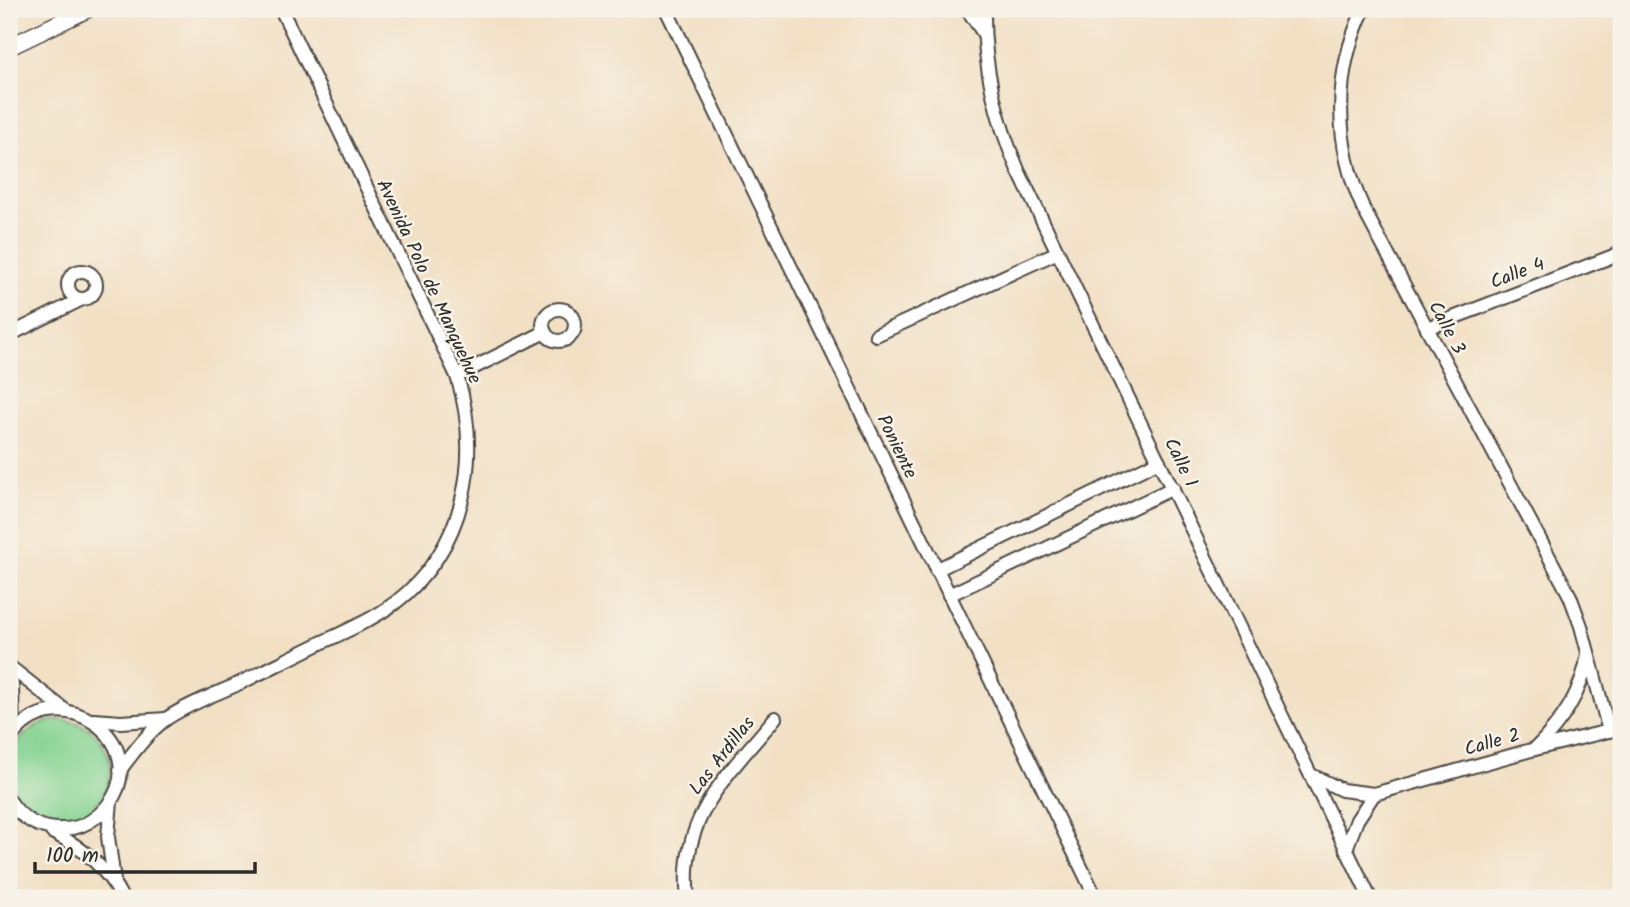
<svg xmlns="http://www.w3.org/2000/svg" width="1630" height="907" font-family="Kalam,sans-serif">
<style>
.green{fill:#84d392;stroke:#587f5e;stroke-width:2}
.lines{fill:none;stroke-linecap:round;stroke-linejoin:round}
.minor-casing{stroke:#494642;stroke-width:16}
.tertiary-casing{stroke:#494642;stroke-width:19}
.minor{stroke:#fff;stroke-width:12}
.tertiary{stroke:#fff;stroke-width:16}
.labels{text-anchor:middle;stroke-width:5;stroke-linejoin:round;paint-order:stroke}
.street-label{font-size:19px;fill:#2b2b2b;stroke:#f7f3e8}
</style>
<rect width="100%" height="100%" fill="#f7f3e8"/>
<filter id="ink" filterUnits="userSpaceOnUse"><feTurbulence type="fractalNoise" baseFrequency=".0143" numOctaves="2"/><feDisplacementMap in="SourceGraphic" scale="14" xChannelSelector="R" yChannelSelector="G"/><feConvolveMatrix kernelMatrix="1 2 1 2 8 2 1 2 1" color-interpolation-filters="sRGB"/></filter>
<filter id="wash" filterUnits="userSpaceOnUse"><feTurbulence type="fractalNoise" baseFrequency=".00686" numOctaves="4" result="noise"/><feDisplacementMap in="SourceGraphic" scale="28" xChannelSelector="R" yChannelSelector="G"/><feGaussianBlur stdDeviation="1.57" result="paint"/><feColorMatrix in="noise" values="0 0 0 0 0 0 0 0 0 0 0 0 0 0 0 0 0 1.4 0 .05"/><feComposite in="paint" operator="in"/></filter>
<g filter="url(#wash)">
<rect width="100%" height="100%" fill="#f2e0c5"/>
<circle class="green" cx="60" cy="770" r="50"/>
</g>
<g filter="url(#ink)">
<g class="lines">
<defs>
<g id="minor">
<path d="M666,9L1096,898"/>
<path d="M967,9L984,34"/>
<path d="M984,9C983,64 996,119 1018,170L1370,898"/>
<path d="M1364,9C1333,73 1334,145 1364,210L1570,596L1581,626L1609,731"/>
<circle cx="82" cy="285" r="14"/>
<circle cx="559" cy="325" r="16"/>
<path d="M1427,328L1621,253"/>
<path d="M9,335L82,299"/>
<path d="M876,335L1058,252"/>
<path d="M457,376L545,332"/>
<path d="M936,570L1159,461"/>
<path d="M949,595L1173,488"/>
<path d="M9,665L12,686L13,733"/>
<path d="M10,667L66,711"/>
<path d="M94,720L121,722L166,719"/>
<path d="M9,740C56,670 156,742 108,805C97,819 81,829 63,829C40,830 21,819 9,800"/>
<path d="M1535,749C1562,722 1582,693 1588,654"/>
<path d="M120,770C133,753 148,732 166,719C186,705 216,694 238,684C267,670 296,655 325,641C349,630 373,619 395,603C466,548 482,458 457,376L281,9"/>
<path d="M1311,775L1342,790L1374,794L1535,749L1621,728"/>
<path d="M111,801L108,837L114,880"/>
<path d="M52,832C82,847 107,868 122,898"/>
<path d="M1346,849L1357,820L1374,794"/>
<path d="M688,898C678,818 728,775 775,718"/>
</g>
<path id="tertiary" d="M9,47L88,9"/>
</defs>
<use href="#minor" class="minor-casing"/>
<use href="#tertiary" class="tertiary-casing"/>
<use href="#minor" class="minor"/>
<use href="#tertiary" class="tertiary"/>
</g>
</g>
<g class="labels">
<g class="street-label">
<text transform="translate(1517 272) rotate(-21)" y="7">Calle 4</text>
<text transform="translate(430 281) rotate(65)" y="7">Avenida Polo de Manquehue</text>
<text transform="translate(1448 327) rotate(62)" y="7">Calle 3</text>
<text transform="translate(898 446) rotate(64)" y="7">Poniente</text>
<text transform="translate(1182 462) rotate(64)" y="7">Calle 1</text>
<text transform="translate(1492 741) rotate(-16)" y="7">Calle 2</text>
<text transform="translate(721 755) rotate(-52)" y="7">Las Ardillas</text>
</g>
</g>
<rect width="1630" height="907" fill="none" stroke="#f7f3e8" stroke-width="35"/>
<path d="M35 862v10h220v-10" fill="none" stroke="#2b2b2b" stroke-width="3.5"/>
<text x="46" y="862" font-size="21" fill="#2b2b2b" stroke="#f7f3e8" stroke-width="5" paint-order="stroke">100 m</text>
</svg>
